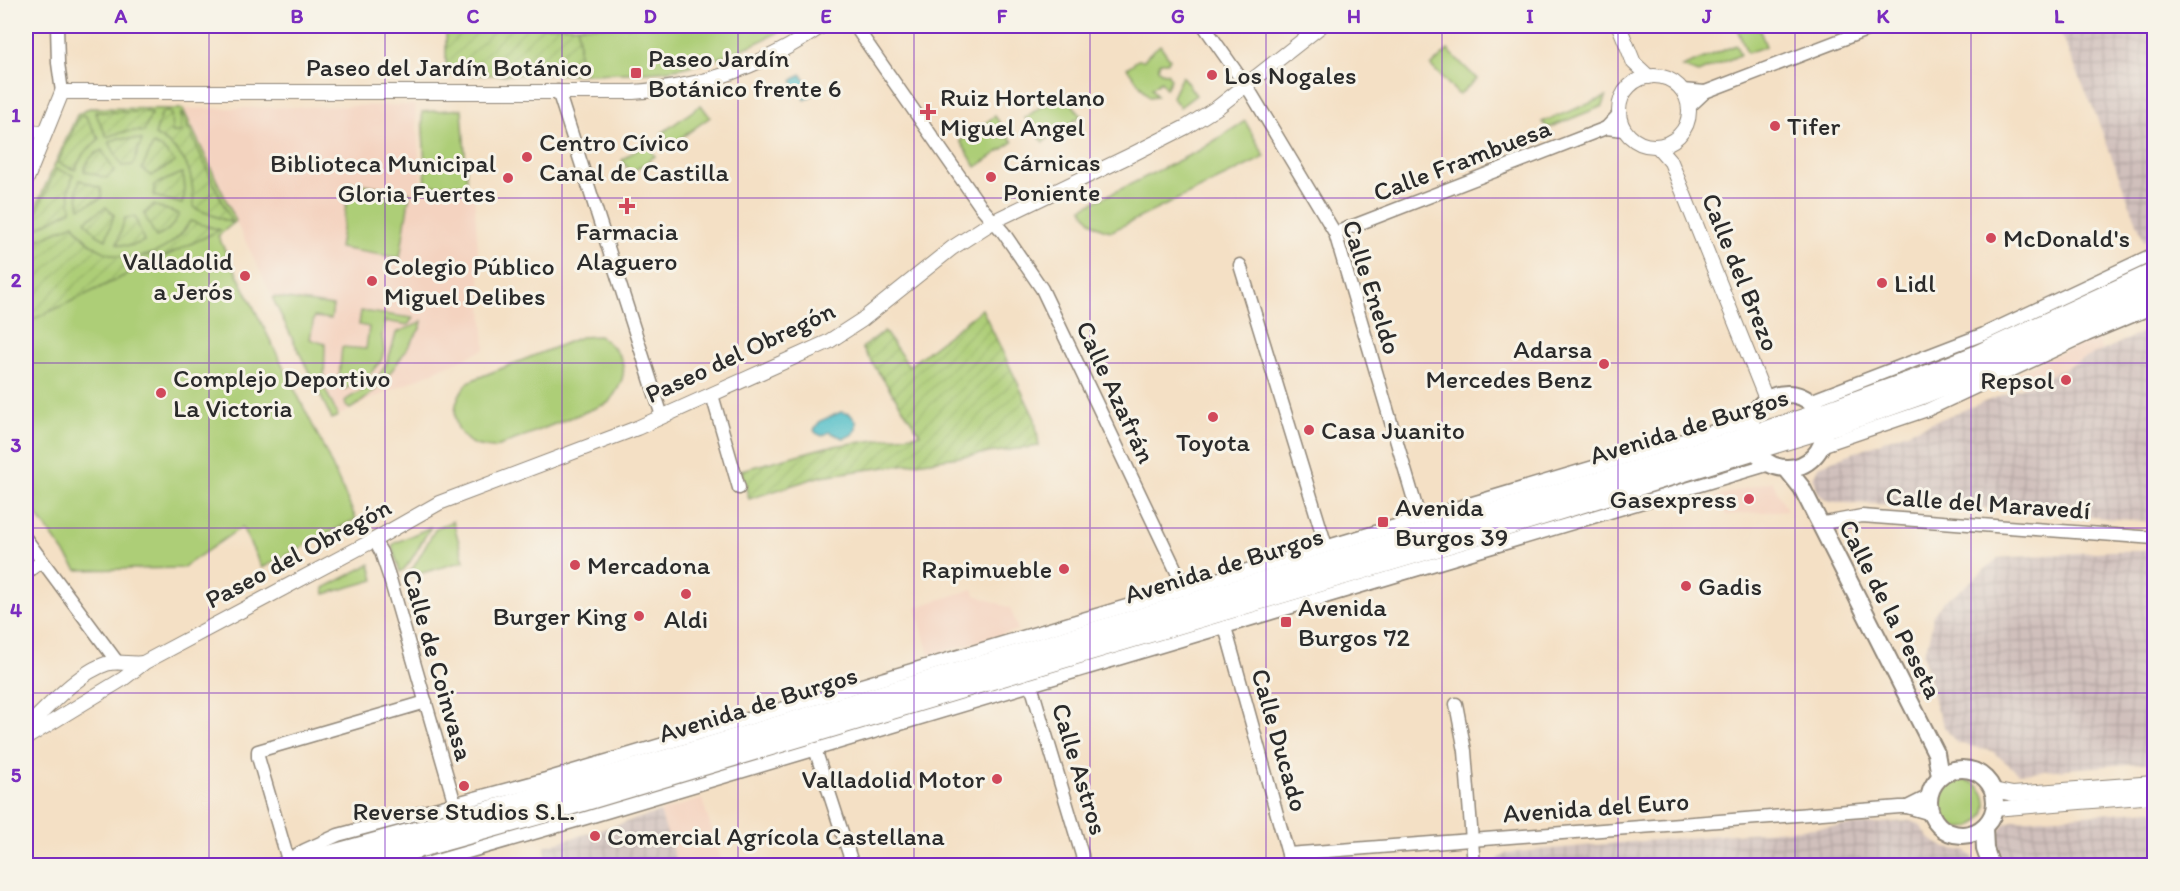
<svg xmlns="http://www.w3.org/2000/svg" width="2180" height="891" font-family="Itim,sans-serif">
<style>
.built{fill:#f4d3c0}
.industrial{fill:url(#industrial-grid)}
.green{fill:#adce77;stroke:#6c7c51;stroke-width:1.5}
.garden{fill:url(#garden-furrows);stroke:#6c7c51;stroke-width:1.5}
.water{fill:#50bec8;stroke:#3e747a;stroke-width:1.5}
.lines{fill:none;stroke-linecap:round;stroke-linejoin:round}
.minor-casing{stroke:#908678;stroke-width:15}
.tertiary-casing{stroke:#908678;stroke-width:16}
.secondary-casing{stroke:#908678;stroke-width:20}
.trunk-casing{stroke:#908678;stroke-width:22}
.minor{stroke:#fff;stroke-width:12}
.tertiary{stroke:#fff;stroke-width:14}
.secondary{stroke:#fff;stroke-width:16}
.trunk{stroke:#fff;stroke-width:20}
.grid{fill:none;stroke:#7b2cbf;stroke-width:1.5;stroke-opacity:0.55}
.poi-dot{fill:#d1495b;stroke:#f7f3e8;stroke-width:2}
.labels{text-anchor:middle;stroke-width:6;stroke-linejoin:round;paint-order:stroke}
.poi-label{font-size:26px;fill:#2b2b2b;stroke:#f7f3e8;text-anchor:start}
.street-label{font-size:26px;fill:#2b2b2b;stroke:#f7f3e8}
.neatline{fill:none;stroke:#7b2cbf;stroke-width:2}
.grid-label{font-size:20px;text-anchor:middle;font-weight:bold;fill:#7b2cbf}
</style>
<defs>
<pattern id="industrial-grid" width="8" height="8" patternUnits="userSpaceOnUse" patternTransform="scale(1.5)"><rect width="8" height="8" fill="#d0c0bc"/><path d="M0 4h8M4 0v8" fill="none" stroke="#b3a5a2"/></pattern>
<pattern id="garden-furrows" width="10" height="10" patternUnits="userSpaceOnUse" patternTransform="scale(1.5)"><rect width="10" height="10" fill="#adce77"/><path d="M-1 1l2-2M0 10L10 0M9 11l2-2" fill="none" stroke="#95b167"/></pattern>
</defs>
<rect width="100%" height="100%" fill="#f7f3e8"/>
<filter id="ink" filterUnits="userSpaceOnUse"><feTurbulence type="fractalNoise" baseFrequency=".0167" numOctaves="2"/><feDisplacementMap in="SourceGraphic" scale="12" xChannelSelector="R" yChannelSelector="G"/><feConvolveMatrix kernelMatrix="1 2 1 2 8 2 1 2 1" color-interpolation-filters="sRGB"/></filter>
<filter id="wash" filterUnits="userSpaceOnUse"><feTurbulence type="fractalNoise" baseFrequency=".008" numOctaves="4" result="noise"/><feDisplacementMap in="SourceGraphic" scale="24" xChannelSelector="R" yChannelSelector="G"/><feGaussianBlur stdDeviation="1.35" result="paint"/><feColorMatrix in="noise" values="0 0 0 0 0 0 0 0 0 0 0 0 0 0 0 0 0 1.4 0 .05"/><feComposite in="paint" operator="in"/></filter>
<g filter="url(#wash)">
<rect width="100%" height="100%" fill="#f4e0c5"/>
<g class="built">
<path d="M415,105L422,192L474,195L485,349L365,402L332,419L203,154L183,109Z"/>
<path d="M2097,335L2120,404L2031,408L2017,373Z"/>
<path d="M1772,481L1787,510L1726,515L1715,497Z"/>
<path d="M973,589L975,595L1010,608L1018,630L929,656L916,607Z"/>
<path d="M702,799L723,865H677L660,812Z"/>
</g>
<g class="industrial">
<path d="M2057,26H2154V236L2144,241L2092,105Z"/>
<path d="M2154,327V522L1973,507L1844,503L1829,501L1821,496L1817,490L1813,478L1819,466L2023,387Z"/>
<path d="M2111,551H2154V762L2019,773L1992,751L1957,743L1945,728L1936,708L1923,653L1930,638L1933,615L1944,601L1961,590L1998,558Z"/>
<path d="M2154,810V865H2004L1996,843L1997,835L2005,824L2015,820Z"/>
<path d="M660,812L677,865H547L545,846Z"/>
<path d="M1910,821L1919,824L1929,838L1945,848L1965,851L1972,856L1976,865H1490L1507,853L1642,841Z"/>
</g>
<g class="green">
<path d="M578,26H790C752,47 712,64 668,70C640,74 609,73 580,74Z"/>
<path d="M1736,26H1758L1766,46L1747,53Z"/>
<path d="M1160,45L1170,59L1167,62H1160L1158,69L1161,72L1167,73L1171,79L1166,89L1161,81L1152,88L1157,96L1149,97L1127,68L1138,60H1144L1148,55Z"/>
<path d="M1736,45L1740,55L1698,73L1682,67Z"/>
<path d="M1448,50L1477,79L1459,95L1431,66Z"/>
<path d="M1182,76L1196,95L1180,107L1172,97Z"/>
<path d="M1063,91L1081,116L1043,142L1025,118Z"/>
<path d="M1606,97L1603,106L1548,128L1542,122Z"/>
<path d="M701,105L710,117L671,145L662,133Z"/>
<path d="M89,108L183,109L236,221L218,236L323,446L356,519L262,568L242,527L182,568L77,570L26,500V229L77,115Z"/>
<path d="M462,109L467,184L426,186L422,112Z"/>
<path d="M995,116L1013,142L976,167L960,141Z"/>
<path d="M1245,121L1265,157L1112,231C1096,229 1089,221 1082,208L1200,150Z"/>
<path d="M646,143L655,156L631,173L622,160Z"/>
<path d="M350,182L410,192L400,258L339,248Z"/>
<path d="M274,297L333,306L331,319L314,317L310,339L325,344L324,387L338,416L332,419L273,299Z"/>
<path d="M361,311L413,318L408,325L385,321L382,336L384,351L381,361L370,374L345,389L339,377L342,347L366,349L369,327L359,325Z"/>
<path d="M422,321L421,327C403,355 380,394 350,409L346,406L345,401C352,395 362,392 370,385C386,371 391,353 396,333C404,328 413,328 422,321Z"/>
<path d="M599,336C630,357 630,376 608,403L494,448C487,447 478,447 471,443C448,427 452,398 470,381L581,337Z"/>
<path d="M453,521L464,561L404,578L413,568L436,528Z"/>
<path d="M431,527C423,537 409,569 400,572L392,546L395,543Z"/>
<path d="M370,564L374,580L325,594L324,588Z"/>
<circle cx="1962" cy="804" r="24"/>
</g>
<g class="garden">
<path d="M446,26H578L580,74L446,75Z"/>
<path d="M95,112H152L144,132C130,130 119,132 107,137Z"/>
<path d="M162,112H171L172,132H181V112L232,223L194,208C193,171 188,154 155,135Z"/>
<path d="M85,115L99,139L83,154L75,170L58,163L79,117Z"/>
<path d="M119,138L142,140L133,165L122,166L109,142Z"/>
<path d="M153,144L162,148L175,162L151,176L142,169Z"/>
<path d="M102,150L114,171L106,178L84,171C87,160 92,155 102,150Z"/>
<path d="M56,169L73,175L69,190L71,210L27,234Z"/>
<path d="M182,173C186,184 186,193 182,204L154,196V185Z"/>
<path d="M80,180L101,188L102,198L80,208L77,189Z"/>
<path d="M153,205L179,214C173,226 168,232 156,237L144,214Z"/>
<path d="M106,207L114,215L106,240L97,235L85,221Z"/>
<path d="M135,217L144,241C134,246 128,247 117,244L125,218Z"/>
<path d="M190,221L220,230L26,323V245L74,224C97,263 147,269 179,236C183,232 187,226 190,221Z"/>
<path d="M982,309L1035,419L1039,446L821,476L749,499L741,470L826,447L920,434L862,348L884,331L909,366Z"/>
<path d="M1097,658V660L823,741L850,728Z"/>
</g>
<g class="water">
<path d="M801,74L815,93L805,100L792,81Z"/>
<path d="M841,412L850,414L856,421C858,431 853,436 843,438L829,432L822,436L816,433L814,430L820,421Z"/>
</g>
</g>
<g filter="url(#ink)">
<g class="lines">
<defs>
<g id="minor">
<path d="M57,26L58,63L62,92"/>
<path d="M855,26L981,207L1003,232L1042,289L1185,589"/>
<path d="M1204,26L1251,93L1335,233L1419,517"/>
<path d="M1682,90L1705,92"/>
<path d="M558,91L662,416"/>
<path d="M1689,107L1705,92L1877,26"/>
<path d="M1606,128L1620,113"/>
<path d="M26,131L45,132"/>
<path d="M1335,233L1606,128L1624,130"/>
<path d="M1240,265L1326,546"/>
<path d="M712,395L739,488"/>
<path d="M1810,401L1984,334L2154,254"/>
<path d="M1821,446L1927,410L2087,335L2154,307"/>
<path d="M1819,524L1862,516L2154,538"/>
<path d="M26,539L118,663"/>
<path d="M374,540L381,552L390,579L455,804"/>
<path d="M26,573L42,561"/>
<path d="M1225,627L1288,854L1289,866"/>
<path d="M1031,685L1082,855L1083,866"/>
<path d="M1456,704L1465,751L1474,866"/>
<path d="M815,749L853,866"/>
<path d="M1907,807L1931,814"/>
<path d="M1288,854L1900,807H1907L1929,796"/>
<path d="M288,860L258,757V751L426,702"/>
<path d="M278,866L305,850L338,835L546,779L1751,420"/>
<path d="M419,866L586,818L1770,464"/>
</g>
<g id="tertiary">
<path d="M1619,26L1634,63L1649,77"/>
<circle cx="1654" cy="111" r="35"/>
<path d="M1657,146L1671,162L1766,399"/>
<path d="M26,181L62,92H633C705,87 763,66 822,26"/>
<path d="M26,728C46,709 79,672 106,664C117,660 131,665 143,663"/>
<path d="M26,738L123,679L145,662L374,540L439,503L637,428L828,342L862,320L952,248L994,221L1129,156L1186,127L1218,107L1321,26"/>
<path d="M1993,790L2013,794L2154,783"/>
<path d="M1994,809L2154,796"/>
</g>
<g id="secondary">
<circle cx="1787" cy="431" r="37"/>
<path d="M1786,468L1802,488L1936,753L1940,776"/>
<circle cx="1962" cy="802" r="33"/>
<path d="M1984,827L1985,849L1991,866"/>
</g>
<g id="trunk">
<path d="M293,866L445,824L672,758L1738,440L1832,410L1921,378L1978,355L2154,273"/>
<path d="M352,866L539,814L1483,533L1837,424L1922,394L1991,366L2154,290"/>
</g>
</defs>
<use href="#minor" class="minor-casing"/>
<use href="#tertiary" class="tertiary-casing"/>
<use href="#secondary" class="secondary-casing"/>
<use href="#trunk" class="trunk-casing"/>
<use href="#minor" class="minor"/>
<use href="#tertiary" class="tertiary"/>
<use href="#secondary" class="secondary"/>
<use href="#trunk" class="trunk"/>
</g>
</g>
<path class="grid" d="M209,26V866M385,26V866M562,26V866M738,26V866M914,26V866M1090,26V866M1266,26V866M1442,26V866M1618,26V866M1795,26V866M1971,26V866M26,198H2154M26,363H2154M26,528H2154M26,693H2154"/>
<g class="poi-dot">
<rect x="630" y="67" width="12" height="12" rx="3"/>
<circle cx="1212" cy="75" r="6"/>
<path d="M925 103h6v6h6v6h-6v6h-6v-6h-6v-6h6z"/>
<circle cx="1775" cy="126" r="6"/>
<circle cx="527" cy="157" r="6"/>
<circle cx="991" cy="177" r="6"/>
<circle cx="508" cy="178" r="6"/>
<path d="M624 197h6v6h6v6h-6v6h-6v-6h-6v-6h6z"/>
<circle cx="1991" cy="238" r="6"/>
<circle cx="245" cy="276" r="6"/>
<circle cx="372" cy="281" r="6"/>
<circle cx="1882" cy="283" r="6"/>
<circle cx="1604" cy="364" r="6"/>
<circle cx="2066" cy="380" r="6"/>
<circle cx="161" cy="393" r="6"/>
<circle cx="1213" cy="417" r="6"/>
<circle cx="1309" cy="430" r="6"/>
<circle cx="1749" cy="499" r="6"/>
<rect x="1377" y="516" width="12" height="12" rx="3"/>
<circle cx="575" cy="565" r="6"/>
<circle cx="1064" cy="569" r="6"/>
<circle cx="1686" cy="586" r="6"/>
<circle cx="686" cy="594" r="6"/>
<circle cx="639" cy="616" r="6"/>
<rect x="1280" y="616" width="12" height="12" rx="3"/>
<circle cx="997" cy="779" r="6"/>
<circle cx="464" cy="786" r="6"/>
<circle cx="595" cy="836" r="6"/>
</g>
<g class="labels">
<g class="poi-label">
<text x="648" y="67">Paseo Jardín<tspan x="648" dy="30">Botánico frente 6</tspan></text>
<text x="1224" y="84">Los Nogales</text>
<text x="940" y="106">Ruiz Hortelano<tspan x="940" dy="30">Miguel Angel</tspan></text>
<text x="1787" y="135">Tifer</text>
<text x="539" y="151">Centro Cívico<tspan x="539" dy="30">Canal de Castilla</tspan></text>
<text x="1003" y="171">Cárnicas<tspan x="1003" dy="30">Poniente</tspan></text>
<text x="496" y="172" text-anchor="end">Biblioteca Municipal<tspan x="496" dy="30">Gloria Fuertes</tspan></text>
<text x="627" y="240" text-anchor="middle">Farmacia<tspan x="627" dy="30">Alaguero</tspan></text>
<text x="2003" y="247">McDonald's</text>
<text x="233" y="270" text-anchor="end">Valladolid<tspan x="233" dy="30">a Jerós</tspan></text>
<text x="384" y="275">Colegio Público<tspan x="384" dy="30">Miguel Delibes</tspan></text>
<text x="1894" y="292">Lidl</text>
<text x="1592" y="358" text-anchor="end">Adarsa<tspan x="1592" dy="30">Mercedes Benz</tspan></text>
<text x="173" y="387">Complejo Deportivo<tspan x="173" dy="30">La Victoria</tspan></text>
<text x="2054" y="389" text-anchor="end">Repsol</text>
<text x="1321" y="439">Casa Juanito</text>
<text x="1213" y="451" text-anchor="middle">Toyota</text>
<text x="1737" y="508" text-anchor="end">Gasexpress</text>
<text x="1395" y="516">Avenida<tspan x="1395" dy="30">Burgos 39</tspan></text>
<text x="587" y="574">Mercadona</text>
<text x="1052" y="578" text-anchor="end">Rapimueble</text>
<text x="1698" y="595">Gadis</text>
<text x="1298" y="616">Avenida<tspan x="1298" dy="30">Burgos 72</tspan></text>
<text x="627" y="625" text-anchor="end">Burger King</text>
<text x="686" y="628" text-anchor="middle">Aldi</text>
<text x="985" y="788" text-anchor="end">Valladolid Motor</text>
<text x="464" y="820" text-anchor="middle">Reverse Studios S.L.</text>
<text x="607" y="845">Comercial Agrícola Castellana</text>
</g>
<g class="street-label">
<text x="449" y="76">Paseo del Jardín Botánico</text>
<text transform="translate(1462 160) rotate(-21)" y="9">Calle Frambuesa</text>
<text transform="translate(1741 272) rotate(68)" y="9">Calle del Brezo</text>
<text transform="translate(1372 287) rotate(72)" y="9">Calle Eneldo</text>
<text transform="translate(740 352) rotate(-25)" y="9">Paseo del Obregón</text>
<text transform="translate(1116 392) rotate(65)" y="9">Calle Azafrán</text>
<text transform="translate(1689 426) rotate(-17)" y="9">Avenida de Burgos</text>
<text transform="translate(1988 503) rotate(4)" y="9">Calle del Maravedí</text>
<text transform="translate(298 553) rotate(-28)" y="9">Paseo del Obregón</text>
<text transform="translate(1224 565) rotate(-17)" y="9">Avenida de Burgos</text>
<text transform="translate(1891 609) rotate(63)" y="9">Calle de la Peseta</text>
<text transform="translate(438 665) rotate(74)" y="9">Calle de Coinvasa</text>
<text transform="translate(758 704) rotate(-17)" y="9">Avenida de Burgos</text>
<text transform="translate(1280 740) rotate(74)" y="9">Calle Ducado</text>
<text transform="translate(1080 769) rotate(73)" y="9">Calle Astros</text>
<text transform="translate(1596 807) rotate(-4)" y="9">Avenida del Euro</text>
</g>
</g>
<rect width="2180" height="891" fill="none" stroke="#f7f3e8" stroke-width="66"/>
<rect x="33" y="33" width="2114" height="825" class="neatline"/>
<g class="grid-label">
<text x="121" y="23">A</text>
<text x="297" y="23">B</text>
<text x="473" y="23">C</text>
<text x="650" y="23">D</text>
<text x="826" y="23">E</text>
<text x="1002" y="23">F</text>
<text x="1178" y="23">G</text>
<text x="1354" y="23">H</text>
<text x="1530" y="23">I</text>
<text x="1707" y="23">J</text>
<text x="1883" y="23">K</text>
<text x="2059" y="23">L</text>
<text x="16" y="122">1</text>
<text x="16" y="287">2</text>
<text x="16" y="452">3</text>
<text x="16" y="617">4</text>
<text x="16" y="782">5</text>
</g>
</svg>
